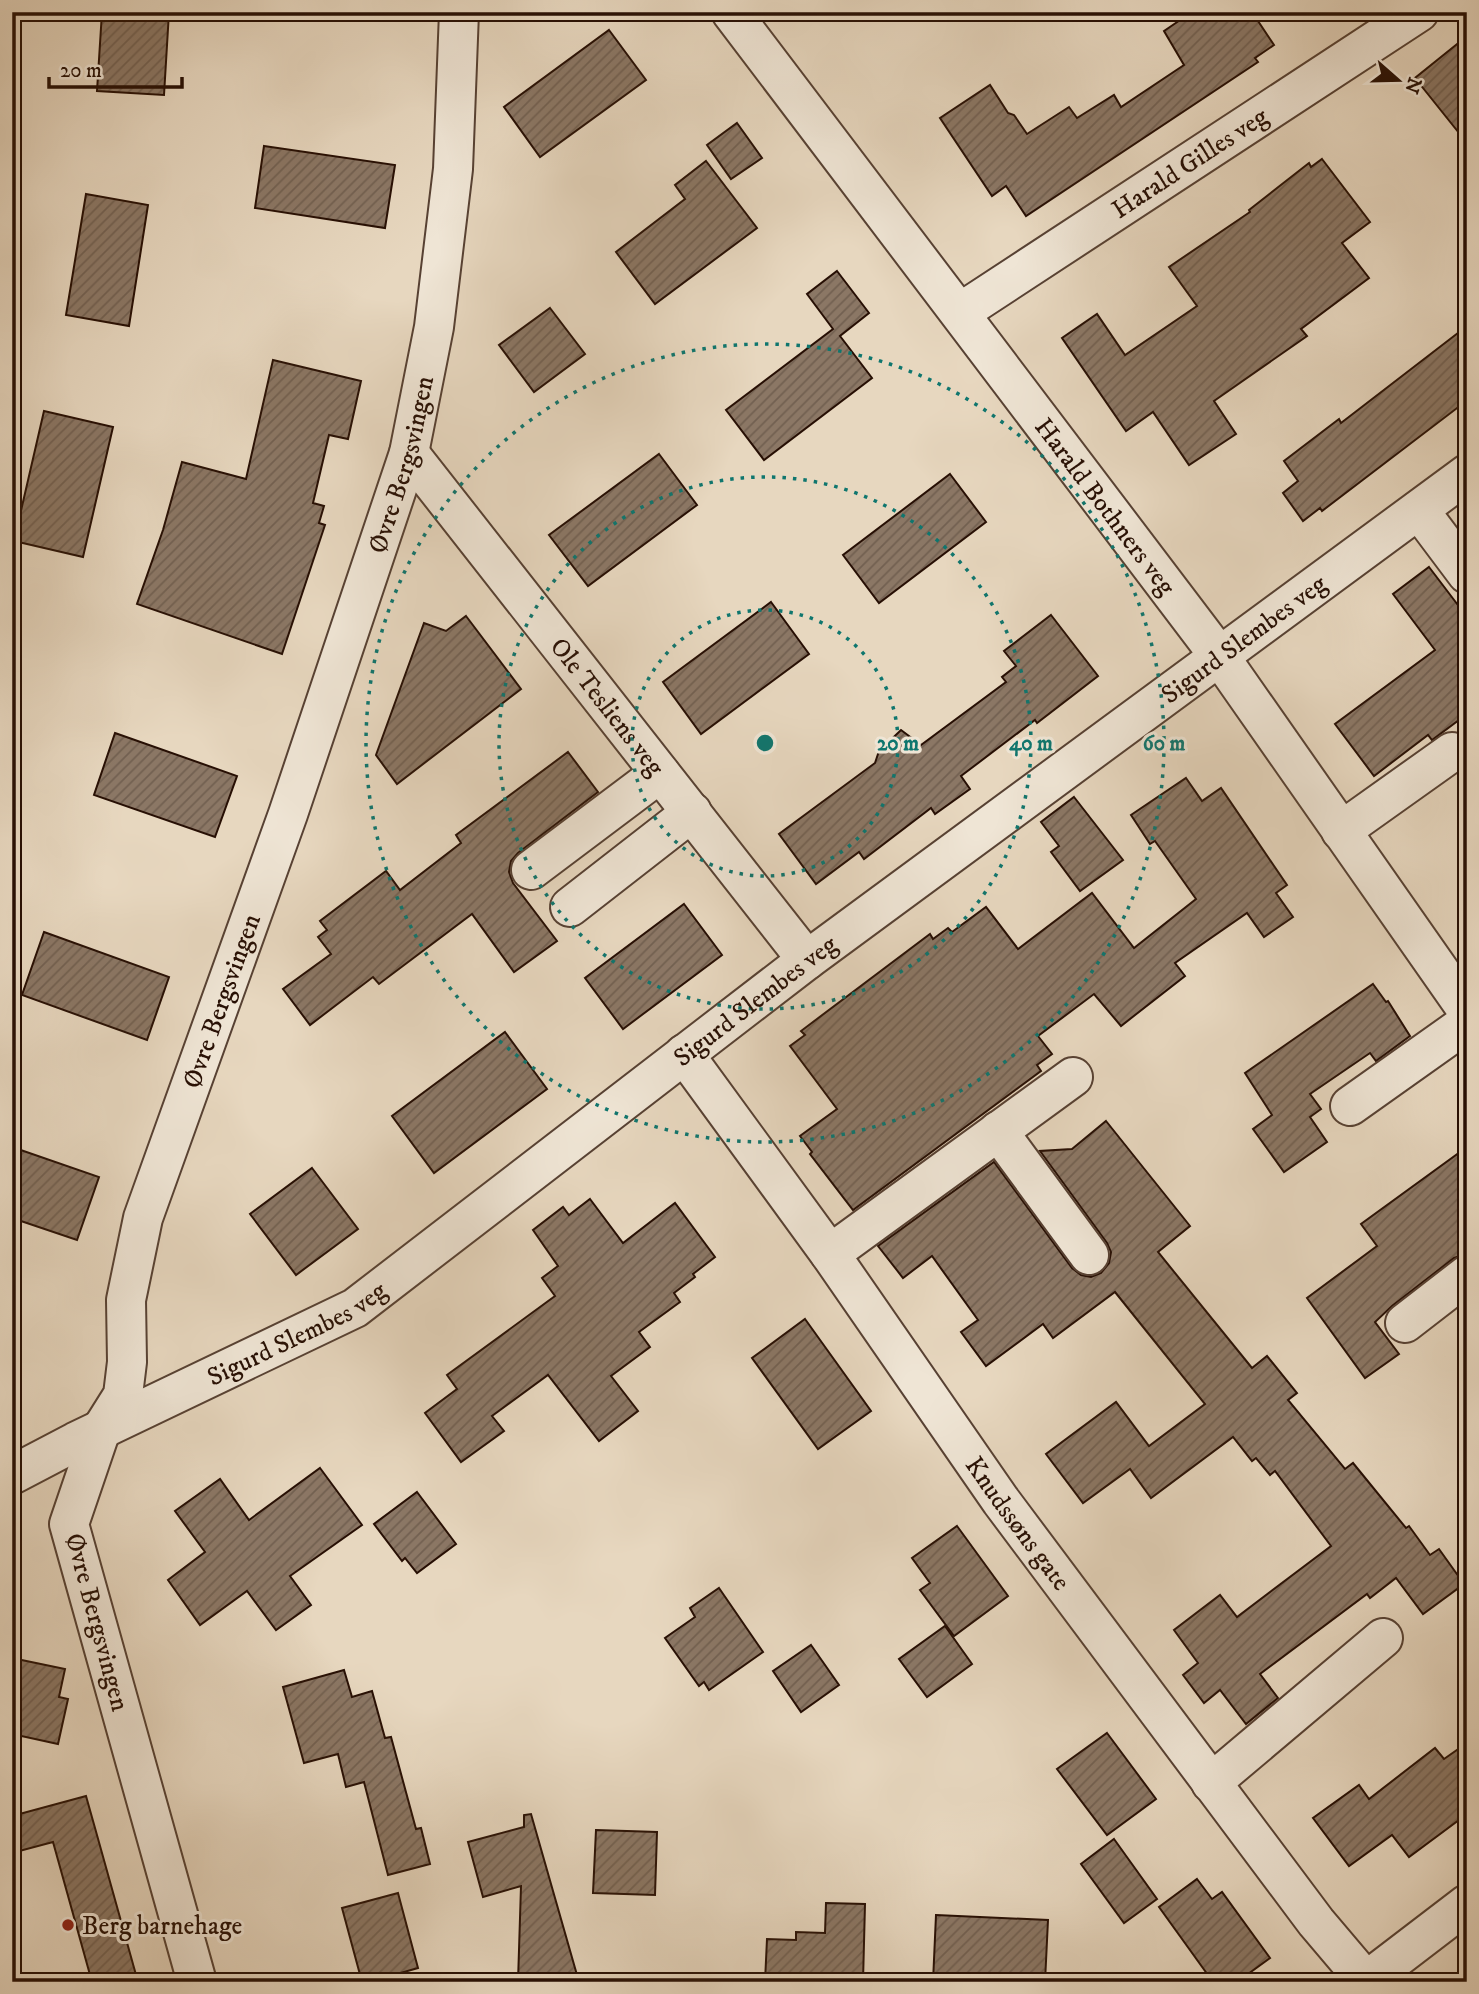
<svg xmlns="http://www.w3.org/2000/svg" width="1479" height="1994" font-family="'IM FELL DW Pica',serif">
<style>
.building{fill:url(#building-hatch);stroke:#270f04;stroke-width:2}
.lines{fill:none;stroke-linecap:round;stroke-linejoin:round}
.minor-casing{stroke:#574133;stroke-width:42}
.minor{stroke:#efe5d5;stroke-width:38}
.ring{fill:none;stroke:#0f766e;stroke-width:3.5;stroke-dasharray:3.5 7}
.poi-dot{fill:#8f2418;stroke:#efe5d5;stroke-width:2.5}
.labels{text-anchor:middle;stroke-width:6;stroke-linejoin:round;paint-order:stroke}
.street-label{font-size:26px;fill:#270f04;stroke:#efe5d5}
.poi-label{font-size:26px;fill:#270f04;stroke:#efe5d5;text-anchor:start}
.centre{fill:#0f766e;stroke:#efe5d5;stroke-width:3.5}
.ring-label{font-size:21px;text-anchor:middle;font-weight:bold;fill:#0f766e;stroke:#efe5d5;stroke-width:6;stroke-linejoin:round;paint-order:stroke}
</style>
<defs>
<pattern id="building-hatch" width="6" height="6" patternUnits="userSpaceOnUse" patternTransform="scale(1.75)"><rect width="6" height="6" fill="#8b7765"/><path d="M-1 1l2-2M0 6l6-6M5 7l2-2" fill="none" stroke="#726051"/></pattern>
</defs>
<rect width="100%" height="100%" fill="#e7d7bf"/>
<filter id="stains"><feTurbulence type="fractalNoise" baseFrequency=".00286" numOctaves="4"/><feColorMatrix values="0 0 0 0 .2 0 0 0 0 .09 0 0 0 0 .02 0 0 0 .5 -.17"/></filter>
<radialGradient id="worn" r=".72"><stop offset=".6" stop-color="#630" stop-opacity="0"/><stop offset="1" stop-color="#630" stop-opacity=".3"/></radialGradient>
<g class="building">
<path d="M102,12H169L164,95L97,91Z"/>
<path d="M1192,12H1252L1274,45L1255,58L1258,62L1026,216L1006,186L992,196L940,118L990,85L1008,113L1014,115L1027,134L1069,107L1077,118L1114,95L1121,107L1184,65L1164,31Z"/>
<path d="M609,30L646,80L540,157L504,107Z"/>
<path d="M1467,36V143L1415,78Z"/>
<path d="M737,123L762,158L731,179L707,145Z"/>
<path d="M264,146L395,165L385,228L255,208Z"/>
<path d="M1322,159L1370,222L1342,243L1369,278L1301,329L1307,336L1214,401L1236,434L1189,465L1153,412L1126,431L1062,338L1097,314L1125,355L1197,306L1169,267L1250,212L1249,210L1309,163L1311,167Z"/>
<path d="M706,161L757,228L655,304L616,252L685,199L675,185Z"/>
<path d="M86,194L148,205L129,326L66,315Z"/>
<path d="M837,271L869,313L840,336L872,378L764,460L726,410L833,329L807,294Z"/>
<path d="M550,308L585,354L534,392L499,345Z"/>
<path d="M1467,326V412L1461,405L1322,511L1320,508L1303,521L1283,493L1298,481L1284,461L1339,419L1341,423Z"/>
<path d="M273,360L361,381L348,439L329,435L313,503L324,506L319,523L325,525L282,654L137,604L163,530L182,462L246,479Z"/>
<path d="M44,411L113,427L83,557L14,541Z"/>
<path d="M659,454L697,505L588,586L549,535Z"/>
<path d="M950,474L986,522L879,603L843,555Z"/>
<path d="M1429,567L1467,617V714L1432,740L1428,735L1374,776L1335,724L1435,650L1393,594Z"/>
<path d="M771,602L809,654L701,734L663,682Z"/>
<path d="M1051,615L1098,676L1037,723L1035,720L961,776L970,789L935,814L931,808L864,859L859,852L816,884L779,834L875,763L879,751L901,730L921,745L1006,682L1002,677L1016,666L1004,651Z"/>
<path d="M466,616L521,689L397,784L376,755L424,623L446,631Z"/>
<path d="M115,733L237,776L215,837L94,795Z"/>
<path d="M568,752L598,792L518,853L511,861L509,872L513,883L557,941L514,972L472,914L379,984L373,977L310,1025L283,989L331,954L318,937L327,930L320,921L386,871L400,890L461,843L456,835Z"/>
<path d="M1186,778L1202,801L1221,788L1287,885L1276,893L1293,917L1264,937L1247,913L1175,963L1185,976L1121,1026L1094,994L1038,1036L1052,1054L1037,1065L1041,1071L853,1210L810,1154L812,1152L800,1136L837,1109L790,1046L805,1035L801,1031L930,934L933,939L948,928L952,932L986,907L1018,949L1092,893L1134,948L1196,899L1155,841L1150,844L1131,815Z"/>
<path d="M1074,797L1123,860L1080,891L1051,852L1059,846L1041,822Z"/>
<path d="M684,904L722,955L623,1029L585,978Z"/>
<path d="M44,932L169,977L147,1040L22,995Z"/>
<path d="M1373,984L1386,1002L1388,1001L1410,1036L1376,1061L1370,1053L1310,1094L1321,1109L1310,1117L1327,1142L1284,1172L1253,1129L1272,1115L1245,1073Z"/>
<path d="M505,1032L547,1089L434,1173L392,1116Z"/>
<path d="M1106,1121L1190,1226L1158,1252L1252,1368L1267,1356L1297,1393L1288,1400L1345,1469L1353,1463L1406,1528L1409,1526L1430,1555L1439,1549L1464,1584L1423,1614L1396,1578L1370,1598L1367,1594L1260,1674L1278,1698L1246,1724L1220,1690L1204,1703L1183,1675L1198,1663L1174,1630L1220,1595L1237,1617L1331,1546L1275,1471L1270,1475L1256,1458L1252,1461L1233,1437L1151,1498L1130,1469L1083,1503L1046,1454L1116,1402L1149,1446L1205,1404L1115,1292L1053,1338L1043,1324L986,1366L961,1332L978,1320L932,1256L903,1278L878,1246L994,1162L1072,1268L1081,1275L1091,1277L1101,1273L1109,1263L1111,1252L1107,1243L1040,1151L1072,1149Z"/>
<path d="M12,1147L99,1177L77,1240L12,1218Z"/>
<path d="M1467,1147V1254L1454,1258L1392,1306L1375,1322L1399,1354L1365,1378L1307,1298L1377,1246L1361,1224Z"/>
<path d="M312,1168L358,1229L296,1275L250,1214Z"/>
<path d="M590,1199L623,1243L675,1203L715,1257L693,1274L695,1277L674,1293L680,1302L639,1332L650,1347L611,1376L638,1411L599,1441L548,1375L492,1416L504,1431L461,1462L425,1413L457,1389L447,1375L555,1296L542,1278L558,1266L533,1230L563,1207L569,1215Z"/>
<path d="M805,1319L871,1411L818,1449L752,1358Z"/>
<path d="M320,1468L362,1525L290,1576L311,1605L276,1630L247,1591L200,1625L168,1580L205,1552L175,1511L220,1479L249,1520Z"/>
<path d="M417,1492L456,1544L417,1573L405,1558L402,1561L374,1524Z"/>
<path d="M957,1526L1008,1596L954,1636L920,1590L930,1583L912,1558Z"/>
<path d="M719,1588L763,1652L709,1690L704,1682L699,1686L665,1638L695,1617L690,1608Z"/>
<path d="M945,1626L972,1664L927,1697L899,1659Z"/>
<path d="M811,1645L839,1685L801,1712L773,1671Z"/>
<path d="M12,1658L65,1669L59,1697L68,1699L58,1744L12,1734Z"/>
<path d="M344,1670L352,1697L372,1691L385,1738L391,1737L416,1829L421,1828L430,1864L388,1875L364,1782L346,1787L338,1754L304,1763L283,1687Z"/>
<path d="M1107,1733L1156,1799L1107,1835L1057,1769Z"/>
<path d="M1467,1743V1814L1409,1857L1392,1835L1349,1866L1313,1818L1359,1785L1369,1799L1435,1748L1444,1759Z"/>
<path d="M86,1796L95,1828L138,1982H92L53,1842L12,1853V1816Z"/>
<path d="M531,1814L579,1982H518L521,1886L483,1897L468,1842L524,1827V1815Z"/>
<path d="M596,1830L657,1832L655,1895L593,1893Z"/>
<path d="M1114,1839L1157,1899L1124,1923L1081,1864Z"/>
<path d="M1197,1879L1212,1899L1222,1892L1270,1958L1237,1982H1213L1159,1907Z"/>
<path d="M398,1893L418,1968L369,1982H362L342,1908Z"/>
<path d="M826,1903L865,1904L863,1982H765L767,1939L796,1940V1932L825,1933Z"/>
<path d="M936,1915L1048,1920L1045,1982H933Z"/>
</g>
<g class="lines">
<defs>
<g id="minor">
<path id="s1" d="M731,12L1220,657L1467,1010"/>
<path id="s2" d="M961,312L1419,12"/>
<path id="s3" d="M409,453L807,960"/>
<path d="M1419,510L1467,574"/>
<path d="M1341,831L1452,752"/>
<path d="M531,870L660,773"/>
<path d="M570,907L692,812"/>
<path id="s4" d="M684,1054L830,1254L1001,1501L1316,1922L1366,1981"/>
<path d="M1350,1106L1467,1023"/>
<path d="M998,1131L1089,1255"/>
<path d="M830,1254L1073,1077"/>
<path d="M1405,1323L1467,1275"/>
<path id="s5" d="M12,1475L75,1442L355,1308L807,960L1467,474"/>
<path d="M1211,1783L1383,1638"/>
<path id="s6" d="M197,1982L69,1524L101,1430L123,1395L127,1362L126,1300L143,1218L288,814L409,453L434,327L453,169L459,12"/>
<path d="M1365,1982L1467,1904"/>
</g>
</defs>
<use href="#minor" class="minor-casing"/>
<use href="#minor" class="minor"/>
</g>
<g class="ring">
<circle cx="765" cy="743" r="133"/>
<circle cx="765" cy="743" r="266"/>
<circle cx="765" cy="743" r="399"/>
</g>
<circle class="poi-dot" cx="68" cy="1925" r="7"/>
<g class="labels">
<g class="street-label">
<text dy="9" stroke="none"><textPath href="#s2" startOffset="273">Harald Gilles veg</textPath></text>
<text dy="9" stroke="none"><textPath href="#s6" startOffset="1592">Øvre Bergsvingen</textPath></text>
<text dy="9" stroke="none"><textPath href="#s1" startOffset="620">Harald Bothners veg</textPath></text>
<text dy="9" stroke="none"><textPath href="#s5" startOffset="1494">Sigurd Slembes veg</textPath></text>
<text dy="9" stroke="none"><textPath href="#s3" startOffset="322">Ole Tesliens veg</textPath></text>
<text dy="9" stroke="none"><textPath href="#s5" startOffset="886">Sigurd Slembes veg</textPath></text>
<text dy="9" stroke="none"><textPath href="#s6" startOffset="1026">Øvre Bergsvingen</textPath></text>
<text dy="9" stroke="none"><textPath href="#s5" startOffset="318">Sigurd Slembes veg</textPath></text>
<text dy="9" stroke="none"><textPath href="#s4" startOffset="576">Knudssøns gate</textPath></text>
<text transform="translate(98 1622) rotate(75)" y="9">Øvre Bergsvingen</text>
</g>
<g class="poi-label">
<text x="82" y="1934">Berg barnehage</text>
</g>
</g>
<circle cx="765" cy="743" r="10" class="centre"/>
<g class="ring-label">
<text x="898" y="750">20 m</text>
<text x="1031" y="750">40 m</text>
<text x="1164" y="750">60 m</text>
</g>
<rect width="1479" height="1994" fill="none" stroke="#e7d7bf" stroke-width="42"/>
<rect x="14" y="14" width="1451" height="1966" fill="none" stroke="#270f04" stroke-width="3.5"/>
<rect x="21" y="21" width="1437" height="1952" fill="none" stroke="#270f04" stroke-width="2"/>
<g transform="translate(1398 80) rotate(110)" stroke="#efe5d5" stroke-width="5" paint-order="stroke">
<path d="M0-5L12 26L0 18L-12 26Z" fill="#270f04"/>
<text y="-10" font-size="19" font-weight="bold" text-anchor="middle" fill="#270f04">N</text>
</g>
<path d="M49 77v10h133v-10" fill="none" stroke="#270f04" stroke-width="3.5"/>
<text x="60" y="77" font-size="21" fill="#270f04" stroke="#efe5d5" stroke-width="5" paint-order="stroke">20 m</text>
<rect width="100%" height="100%" filter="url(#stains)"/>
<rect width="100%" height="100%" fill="url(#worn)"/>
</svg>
